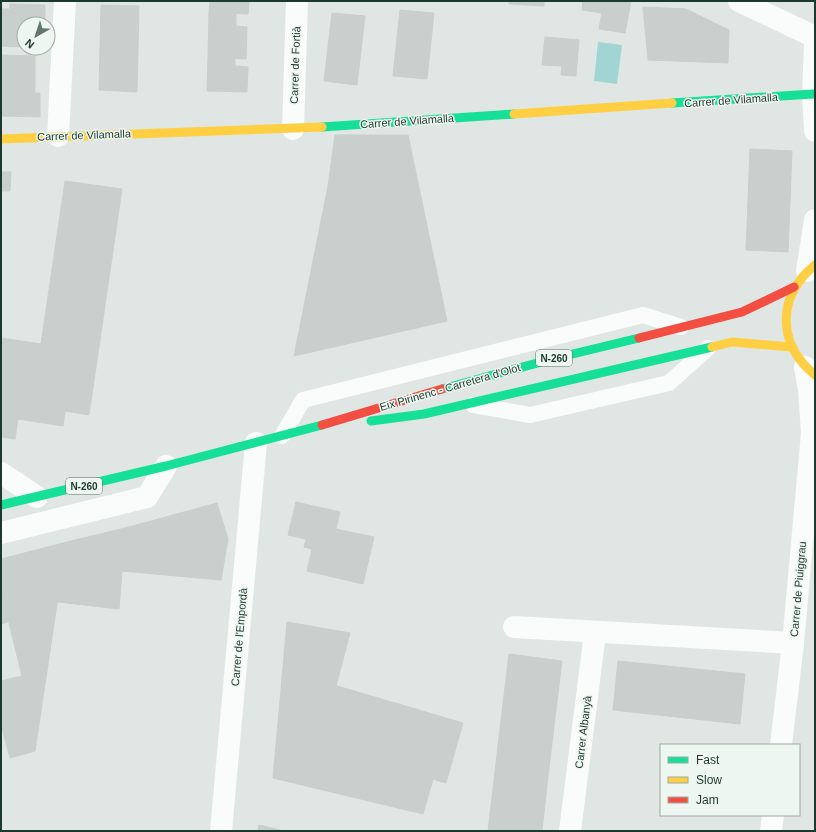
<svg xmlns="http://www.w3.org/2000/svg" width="816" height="832" font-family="Helvetica,sans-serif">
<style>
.water{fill:#a0d5d4}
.building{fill:#c9cfcc;stroke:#c9cfcc}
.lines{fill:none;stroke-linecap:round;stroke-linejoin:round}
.lane{stroke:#fafbfb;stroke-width:16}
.street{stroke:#fafbfb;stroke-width:22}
.fast{stroke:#16e098;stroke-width:9}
.slow{stroke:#ffcf43;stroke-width:9}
.jam{stroke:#f24e42;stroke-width:9}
.labels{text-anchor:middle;stroke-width:3;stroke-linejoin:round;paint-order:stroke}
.shield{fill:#edf6f0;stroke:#5d7168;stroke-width:1}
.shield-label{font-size:10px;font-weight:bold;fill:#1f382d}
.street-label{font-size:11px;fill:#1f382d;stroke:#edf6f0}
</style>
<rect width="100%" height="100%" fill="#e0e6e3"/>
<path class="water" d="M598,42L622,45L617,84L594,81Z"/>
<g class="building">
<path d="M210,1H249L248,14L209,12Z"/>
<path d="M509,1H544V6L509,4Z"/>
<path d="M583,1H604L602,13L582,10Z"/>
<path d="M604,1H631L625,33L599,29Z"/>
<path d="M10,4L45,5V20L32,19V24H24V47L1,46V9H10Z"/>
<path d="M101,5L139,6L137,92L99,90Z"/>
<path d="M643,7L686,9L729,30L728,63L648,60Z"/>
<path d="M400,10L434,13L427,79L393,76Z"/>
<path d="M209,12L236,14V26L247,27L246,59L208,57Z"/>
<path d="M332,13L365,16L357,85L324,81Z"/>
<path d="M545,37L579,40L576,76L561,75L562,66L542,65Z"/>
<path d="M1,55L35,56V93H40V117L1,116Z"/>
<path d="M208,57L235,58V66L248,67L247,92L207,91Z"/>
<path d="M335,135H408L447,321L294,356L328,186Z"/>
<path d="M750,149L792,151L788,252L746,250Z"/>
<path d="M1,172H11L10,191H1Z"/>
<path d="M65,181L122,189L89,415L65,411L63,426L18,419L15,439L1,437V338L41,344Z"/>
<path d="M296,502L340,512L336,529L374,537L363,584L307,571L312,549L304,547L306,539L288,535Z"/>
<path d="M217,503L228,539L139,563L129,527Z"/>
<path d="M129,527L139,563L122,571L63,564L67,542Z"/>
<path d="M228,539L221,580L122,571L139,563Z"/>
<path d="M67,542L63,564L35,751L22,676L1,590V559Z"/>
<path d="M63,564L122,571L119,609L58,602Z"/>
<path d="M1,590L8,622L1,624Z"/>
<path d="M287,622L350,633L336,686L327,683L310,743L277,734Z"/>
<path d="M509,654L562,661L555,718L502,712Z"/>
<path d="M618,661L745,674L740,724L613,710Z"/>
<path d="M22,676L35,751L10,758L1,724V681Z"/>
<path d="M327,683L463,723L446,783L310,743Z"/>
<path d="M502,712L555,718L547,785L494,780Z"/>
<path d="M277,734L433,779L423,814L273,778Z"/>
<path d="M494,780L547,785L542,831H488Z"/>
<path d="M259,825L284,831H258Z"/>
</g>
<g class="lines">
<g class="lane">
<path d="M473,405L530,415L669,383L708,348"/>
<path d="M282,436L303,400L643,315L681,327"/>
</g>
<g class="street">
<path d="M739,1L815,37"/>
<path d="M815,42L813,94L815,131"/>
<path d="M293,129L297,1"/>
<path d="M58,136L65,1"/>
<path d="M807,271L815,220"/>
<path d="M1,473L37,497"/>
<path d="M1,533L147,497L166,466"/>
<path d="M514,627L793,643"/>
<path d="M781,745L793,643L812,433L809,390L805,367"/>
<path d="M221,831L256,443"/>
<path d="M570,831L595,633"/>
<path d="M771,831L773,815"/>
</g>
<g class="fast">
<path d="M672,103L813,94"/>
<path d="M322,127L514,114"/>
<path d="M442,389L552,359L639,338"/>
<path d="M371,421L424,414L712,347"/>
<path d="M1,505L166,466L322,425"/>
</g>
<g class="slow">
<path d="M514,114L672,103"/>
<path d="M1,139L322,127"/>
<path d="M815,265C811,269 805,273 802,278C781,303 781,337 802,362C805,367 811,371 815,375"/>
<path d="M712,347L732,342L792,347"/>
</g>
<g class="jam">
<path d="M639,338L742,312L794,287"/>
<path d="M322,425L442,389"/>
</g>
</g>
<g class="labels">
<g class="shield">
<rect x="536" y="350" width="36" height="16" rx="3"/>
<rect x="66" y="478" width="36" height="16" rx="3"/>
</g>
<g class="shield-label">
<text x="554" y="362">N-260</text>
<text x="84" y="490">N-260</text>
</g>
<g class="street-label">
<text transform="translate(295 65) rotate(-88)" y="4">Carrer de Fortià</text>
<text transform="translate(731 100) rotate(-4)" y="4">Carrer de Vilamalla</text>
<text transform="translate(407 121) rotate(-4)" y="4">Carrer de Vilamalla</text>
<text transform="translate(84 135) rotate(-2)" y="4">Carrer de Vilamalla</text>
<text transform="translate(450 387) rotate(-16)" y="4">Eix Pirinenc - Carretera d'Olot</text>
<text transform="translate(798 589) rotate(-85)" y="4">Carrer de Piuiggrau</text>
<text transform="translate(239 637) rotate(-85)" y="4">Carrer de l'Empordà</text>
<text transform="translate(583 732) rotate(-83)" y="4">Carrer Albanyà</text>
</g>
</g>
<rect width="816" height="832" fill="none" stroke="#1f382d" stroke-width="4"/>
<rect x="660" y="744" width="140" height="72" fill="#edf6f0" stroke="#9baaa2"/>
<rect x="668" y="757" width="20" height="6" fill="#16e098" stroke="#9baaa2"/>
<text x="696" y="764" font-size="12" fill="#1f382d">Fast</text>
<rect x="668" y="777" width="20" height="6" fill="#ffcf43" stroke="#9baaa2"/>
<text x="696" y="784" font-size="12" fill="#1f382d">Slow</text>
<rect x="668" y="797" width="20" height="6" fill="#f24e42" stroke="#9baaa2"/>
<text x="696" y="804" font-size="12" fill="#1f382d">Jam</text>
<g transform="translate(36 36) rotate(219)"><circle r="19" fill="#edf6f0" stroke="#9baaa2"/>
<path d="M0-3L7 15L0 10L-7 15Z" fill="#63756d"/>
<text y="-6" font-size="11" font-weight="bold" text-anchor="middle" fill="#1f382d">N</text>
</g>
</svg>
